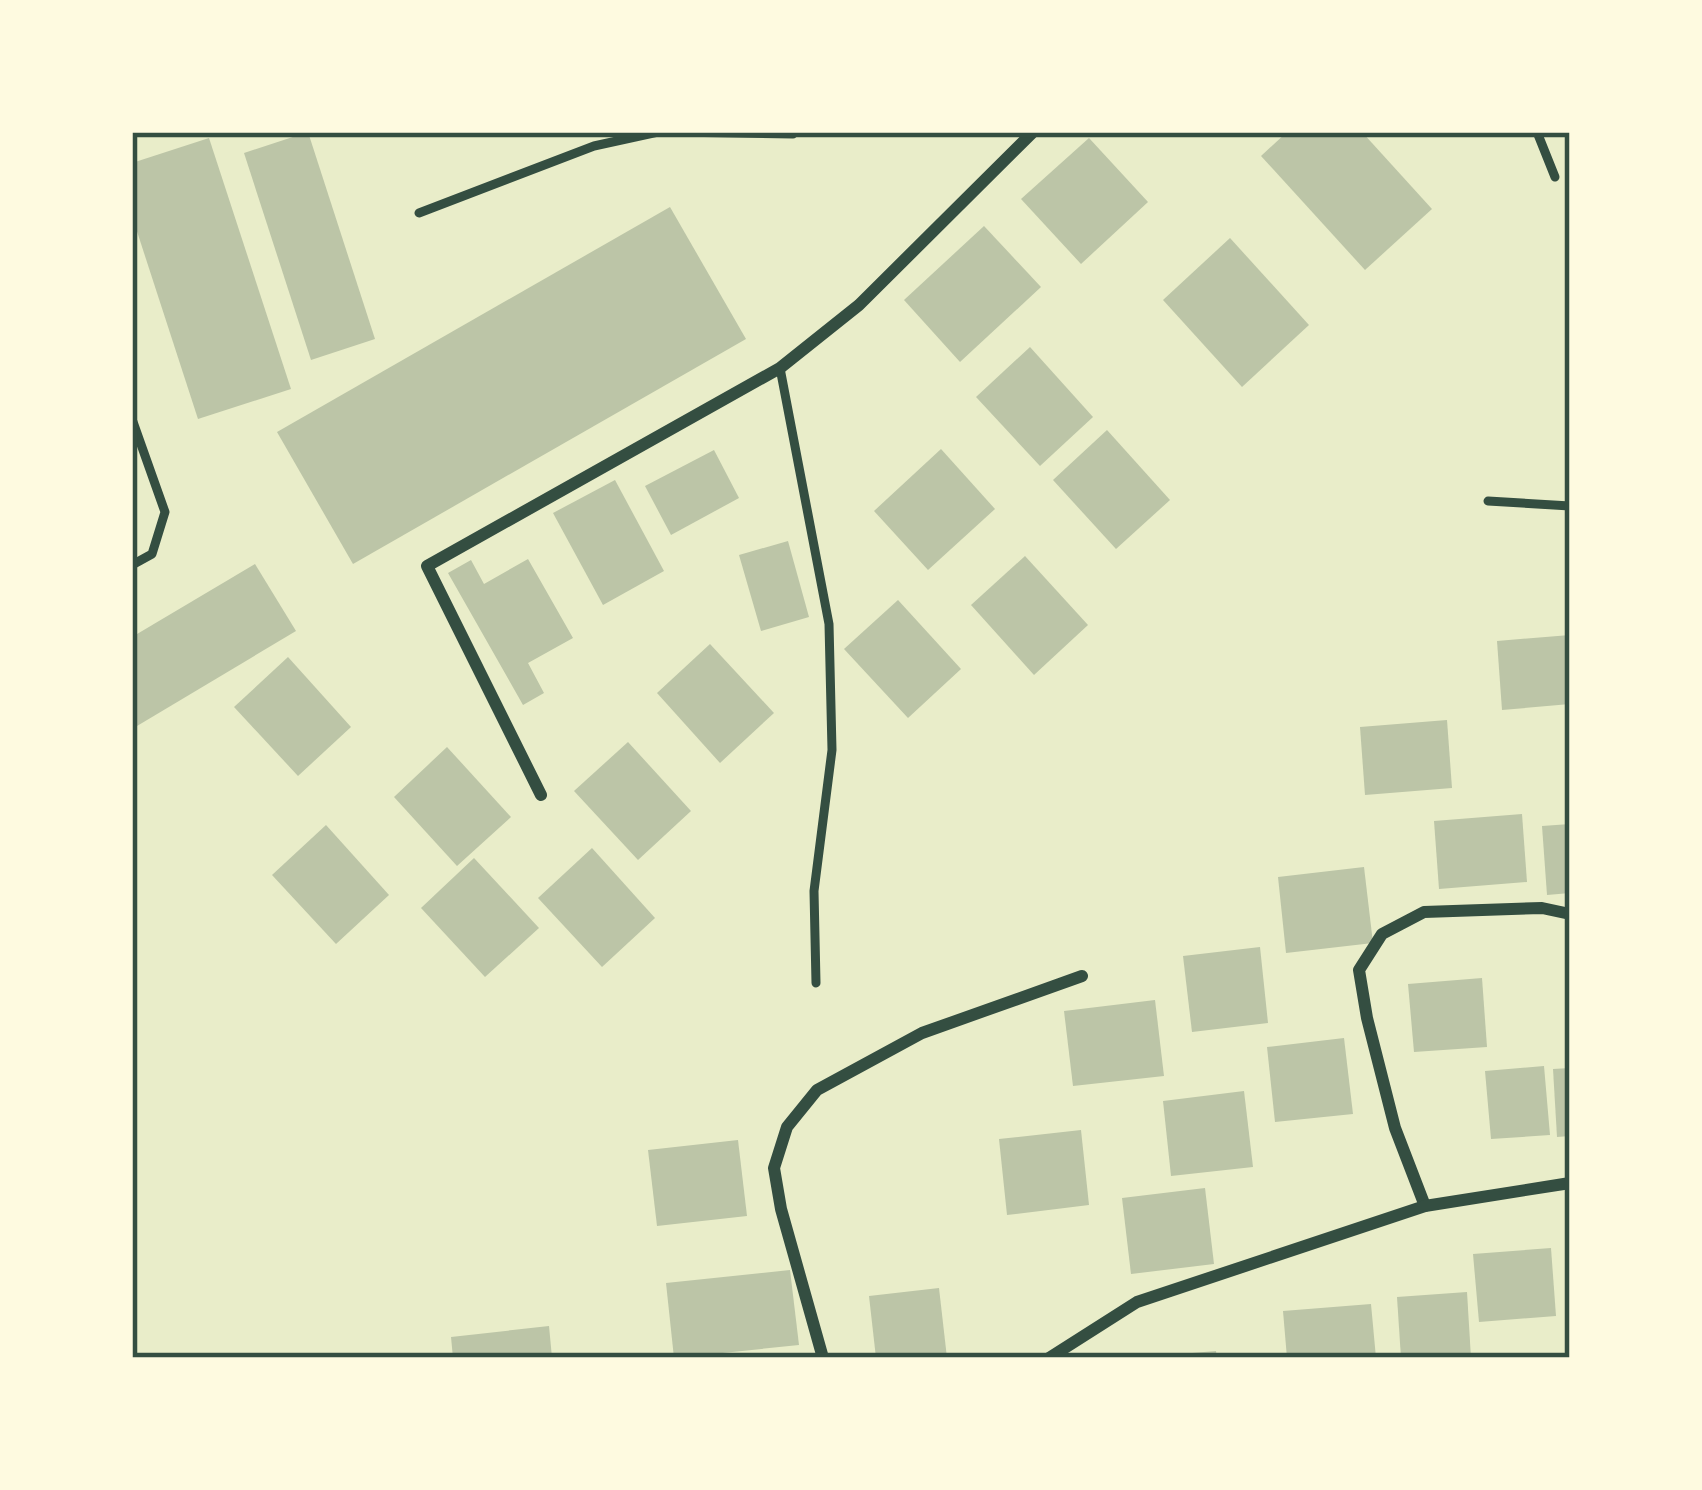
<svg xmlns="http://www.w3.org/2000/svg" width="1702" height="1490" font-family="'PT Sans',sans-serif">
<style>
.building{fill:#bcc5a7}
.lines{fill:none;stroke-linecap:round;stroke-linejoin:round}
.service{stroke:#344e41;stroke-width:9}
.minor{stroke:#344e41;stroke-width:12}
.neatline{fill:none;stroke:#344e41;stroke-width:4.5}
</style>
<rect width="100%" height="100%" fill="#e9edc9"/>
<g class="building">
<path d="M308,132L375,339L311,360L244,153Z"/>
<path d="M1287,132H1362L1432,209L1365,270L1261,156Z"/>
<path d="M209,138L291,389L198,419L132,216V163Z"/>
<path d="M1089,138L1148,202L1081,264L1021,199Z"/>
<path d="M670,207L746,339L353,564L277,432Z"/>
<path d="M984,226L1041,287L960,362L904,300Z"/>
<path d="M1230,238L1309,325L1242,387L1163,300Z"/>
<path d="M1030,347L1093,417L1040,466L976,397Z"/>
<path d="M1107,430L1170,500L1116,549L1053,480Z"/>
<path d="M941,449L995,509L928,570L874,511Z"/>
<path d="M714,450L739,498L671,535L645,486Z"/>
<path d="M615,480L664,571L603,605L553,513Z"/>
<path d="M788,541L809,617L761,631L739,555Z"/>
<path d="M1025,556L1088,625L1034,675L971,605Z"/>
<path d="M528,559L573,638L528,663L544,693L523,705L448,573L471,560L484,584Z"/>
<path d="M255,564L296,631L132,729V637Z"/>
<path d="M898,600L961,669L908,718L844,649Z"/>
<path d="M1570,635V704L1502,710L1497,641Z"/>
<path d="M710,644L774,713L720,763L657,693Z"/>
<path d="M288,657L351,727L298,776L234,707Z"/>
<path d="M1447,720L1452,788L1365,795L1360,727Z"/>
<path d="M628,742L691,811L638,860L574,791Z"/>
<path d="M447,747L511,817L457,866L394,797Z"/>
<path d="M1522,814L1527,882L1439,889L1434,821Z"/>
<path d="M1570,824V893L1547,895L1542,826Z"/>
<path d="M326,825L389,895L336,944L272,875Z"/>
<path d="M592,848L655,918L602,967L538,898Z"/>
<path d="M474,858L539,928L485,977L421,908Z"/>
<path d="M1364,867L1373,943L1286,953L1278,877Z"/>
<path d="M1260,947L1268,1023L1192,1032L1183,956Z"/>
<path d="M1482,978L1487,1047L1414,1052L1408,984Z"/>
<path d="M1155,1000L1164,1076L1073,1086L1064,1011Z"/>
<path d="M1344,1038L1353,1114L1275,1122L1267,1047Z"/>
<path d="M1544,1066L1550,1135L1491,1139L1485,1071Z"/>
<path d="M1570,1068V1136L1557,1137L1553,1069Z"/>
<path d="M1244,1091L1253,1167L1171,1176L1163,1101Z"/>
<path d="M1081,1130L1089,1205L1007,1215L999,1139Z"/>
<path d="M738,1140L747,1216L657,1226L648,1150Z"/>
<path d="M1205,1188L1214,1264L1131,1274L1122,1198Z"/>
<path d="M1551,1248L1556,1316L1479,1322L1473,1254Z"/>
<path d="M790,1270L799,1345L674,1358L666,1283Z"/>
<path d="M939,1288L947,1358H876L869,1296Z"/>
<path d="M1467,1292L1471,1358H1401L1397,1297Z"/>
<path d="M1371,1304L1376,1358H1287L1283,1311Z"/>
<path d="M549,1326L552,1358H453L451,1337Z"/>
<path d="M1216,1351L1217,1358H1169L1168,1355Z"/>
</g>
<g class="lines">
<g class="service">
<path d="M674,132L793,134"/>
<path d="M1537,132L1555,177"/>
<path d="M419,213L594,146L658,132"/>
<path d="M780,368L829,624L832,750L814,891L816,983"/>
<path d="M132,419L165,512L152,554L132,565"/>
<path d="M1488,501L1570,506"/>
</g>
<g class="minor">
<path d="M541,795L427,566L780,368L859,305L1033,132"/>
<path d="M1425,1206L1395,1128L1367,1018L1359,970L1382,934L1424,912L1542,908L1570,914"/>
<path d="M823,1358L781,1209L774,1168L787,1127L817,1090L922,1033L1082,976"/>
<path d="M1049,1358L1137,1302L1425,1206L1570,1183"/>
</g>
</g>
<rect width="1702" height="1490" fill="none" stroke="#fefae0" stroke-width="270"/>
<rect x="135" y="135" width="1432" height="1220" class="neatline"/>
</svg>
